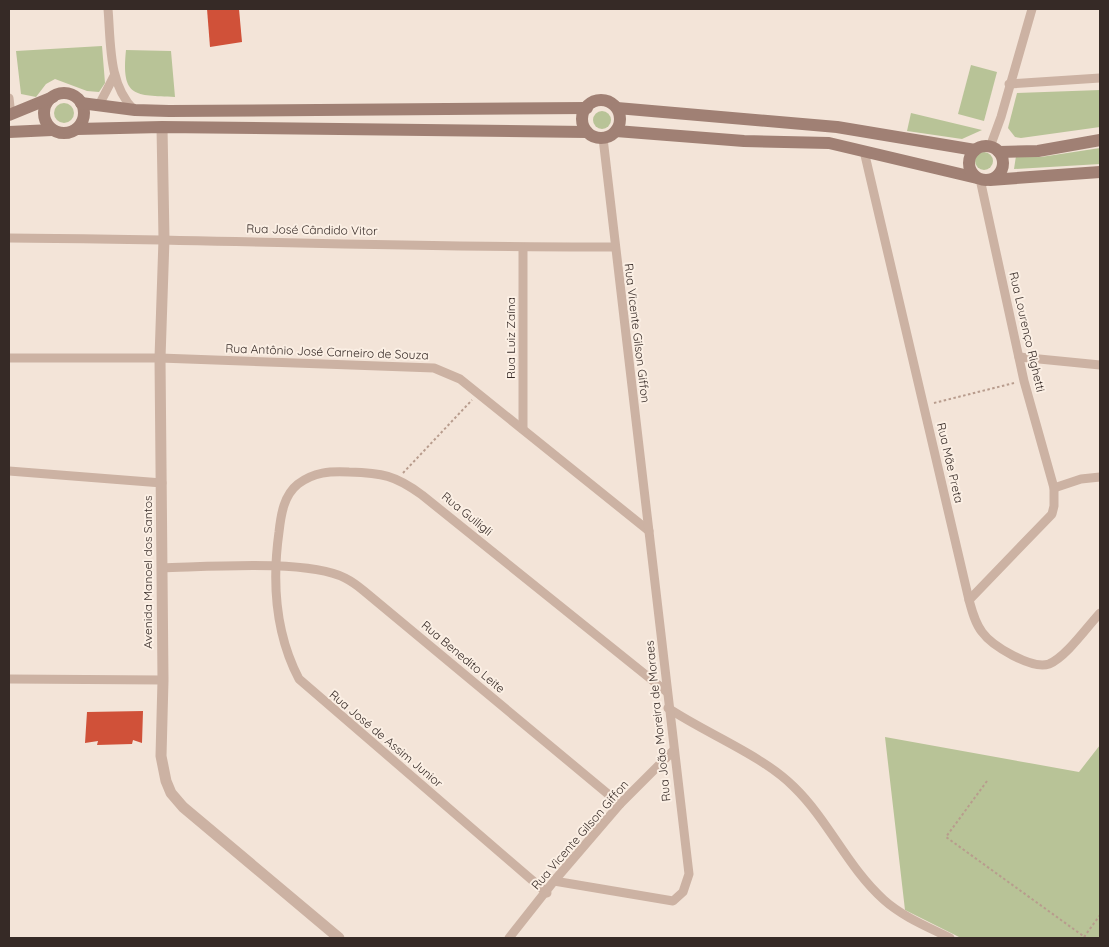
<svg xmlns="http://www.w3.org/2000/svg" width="1109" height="947" font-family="Quicksand,sans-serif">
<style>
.green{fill:#b8c397}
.building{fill:#d05139}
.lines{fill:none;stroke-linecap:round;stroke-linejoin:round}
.path{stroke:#b89c8d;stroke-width:2;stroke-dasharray:2.5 2.5;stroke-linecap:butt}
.minor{stroke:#ccb2a3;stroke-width:9}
.tertiary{stroke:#ccb2a3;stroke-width:11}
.secondary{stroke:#a08074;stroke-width:12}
.labels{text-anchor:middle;stroke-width:4;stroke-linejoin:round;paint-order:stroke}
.street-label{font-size:12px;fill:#362a26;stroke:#fbefe4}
</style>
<rect width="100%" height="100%" fill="#f3e4d8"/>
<g class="green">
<path d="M102,46L105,83L99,92L87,91L55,79L46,84L36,97L21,94L16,51Z"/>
<path d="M126,50L171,51L175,97C135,95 121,98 126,50Z"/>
<path d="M971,65L997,72L984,121L958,114Z"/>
<path d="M1100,90V127L1021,138L1015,137L1008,128L1017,93Z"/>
<circle cx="64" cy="113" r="10"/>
<circle cx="602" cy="120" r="9"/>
<path d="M911,113L982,130L962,139L907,131Z"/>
<path d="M1100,148V164L1014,169L1016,156L1041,157Z"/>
<circle cx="984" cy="161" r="9"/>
<path d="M885,737L1079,772L1100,745V938H961L905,910Z"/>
</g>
<g class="building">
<path d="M207,9H239L242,42L210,47Z"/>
<path d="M143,711L142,743L133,740L132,744L97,745L98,741L85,743L87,712Z"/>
</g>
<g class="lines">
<g class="path">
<path d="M934,403L1014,383"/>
<path d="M403,473L472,400"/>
<path d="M987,781L946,837L1086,938"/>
<path d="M1084,937L1100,915"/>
</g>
<g class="minor">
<path d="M108,9C111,43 108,84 134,110"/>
<path d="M1009,84L1100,78"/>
<path d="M9,98L11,115"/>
<path d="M99,105L114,76"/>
<path d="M990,147L1001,117L1032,9"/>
<path d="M864,151L969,600C972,611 975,623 982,632C992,646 1032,670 1049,664C1066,657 1087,627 1100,613"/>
<path d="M9,238C211,239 412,248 614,247"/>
<path d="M1019,357L1100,365"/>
<path d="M9,358H160L434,368L460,379L649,531"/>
<path d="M523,429V248"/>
<path d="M9,471L162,483"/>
<path d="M1054,488L1081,479L1100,477"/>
<path d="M162,568C207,567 307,559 345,578C351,581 358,586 364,591L620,804"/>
<path d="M969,600L1052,514L1054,506V488L1024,381L980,179"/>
<path d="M9,679L163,680"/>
<path d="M668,708C707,734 762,755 794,787C829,821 848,868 884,900C903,917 928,927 950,938"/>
<path d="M554,881L673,901L683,892L689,874L603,138"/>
<path d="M547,893L299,679C275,633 272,582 279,532C281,514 284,495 298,484C314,472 330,471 349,472C382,473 395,475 422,495L667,692"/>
<path d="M509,938L554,881L620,804L673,751"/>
</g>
<path class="tertiary" d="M162,127L164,239L160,358L163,680L161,756L166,781L171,793L183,807L339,938"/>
<g class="secondary">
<circle cx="64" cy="113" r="20"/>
<circle cx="601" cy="119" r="19"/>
<path d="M81,103L135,110L169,111L587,108"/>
<path d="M617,108L837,127L975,150"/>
<path d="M9,115L53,97"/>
<path d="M77,129L162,127L587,132"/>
<path d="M616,131L744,141L829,143L977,178"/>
<path d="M9,132L52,130"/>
<circle cx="986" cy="163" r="17"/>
<path d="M999,152L1038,151L1100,140"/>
<path d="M990,180L1100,172"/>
</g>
</g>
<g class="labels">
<g class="street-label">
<text transform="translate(312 230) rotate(1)" y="4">Rua José Cândido Vitor</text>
<text transform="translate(1027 332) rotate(77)" y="4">Rua Lourenço Righetti</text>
<text transform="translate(637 333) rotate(83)" y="4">Rua Vicente Gilson Giffon</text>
<text transform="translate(511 338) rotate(-90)" y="4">Rua Luiz Zaína</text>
<text transform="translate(327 352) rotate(2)" y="4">Rua Antônio José Carneiro de Souza</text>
<text transform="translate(950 463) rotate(77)" y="4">Rua Mãe Preta</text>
<text transform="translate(467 514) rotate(39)" y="4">Rua Guiligli</text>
<text transform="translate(148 572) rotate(-90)" y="4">Avenida Manoel dos Santos</text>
<text transform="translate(463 657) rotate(40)" y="4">Rua Benedito Leite</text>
<text transform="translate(658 721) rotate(-96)" y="4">Rua João Moreira de Moraes</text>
<text transform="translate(386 739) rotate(40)" y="4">Rua José de Assim Junior</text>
<text transform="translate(580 835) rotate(-49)" y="4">Rua Vicente Gilson Giffon</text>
</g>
</g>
<rect width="1109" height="947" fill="none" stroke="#362a26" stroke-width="20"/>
</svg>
